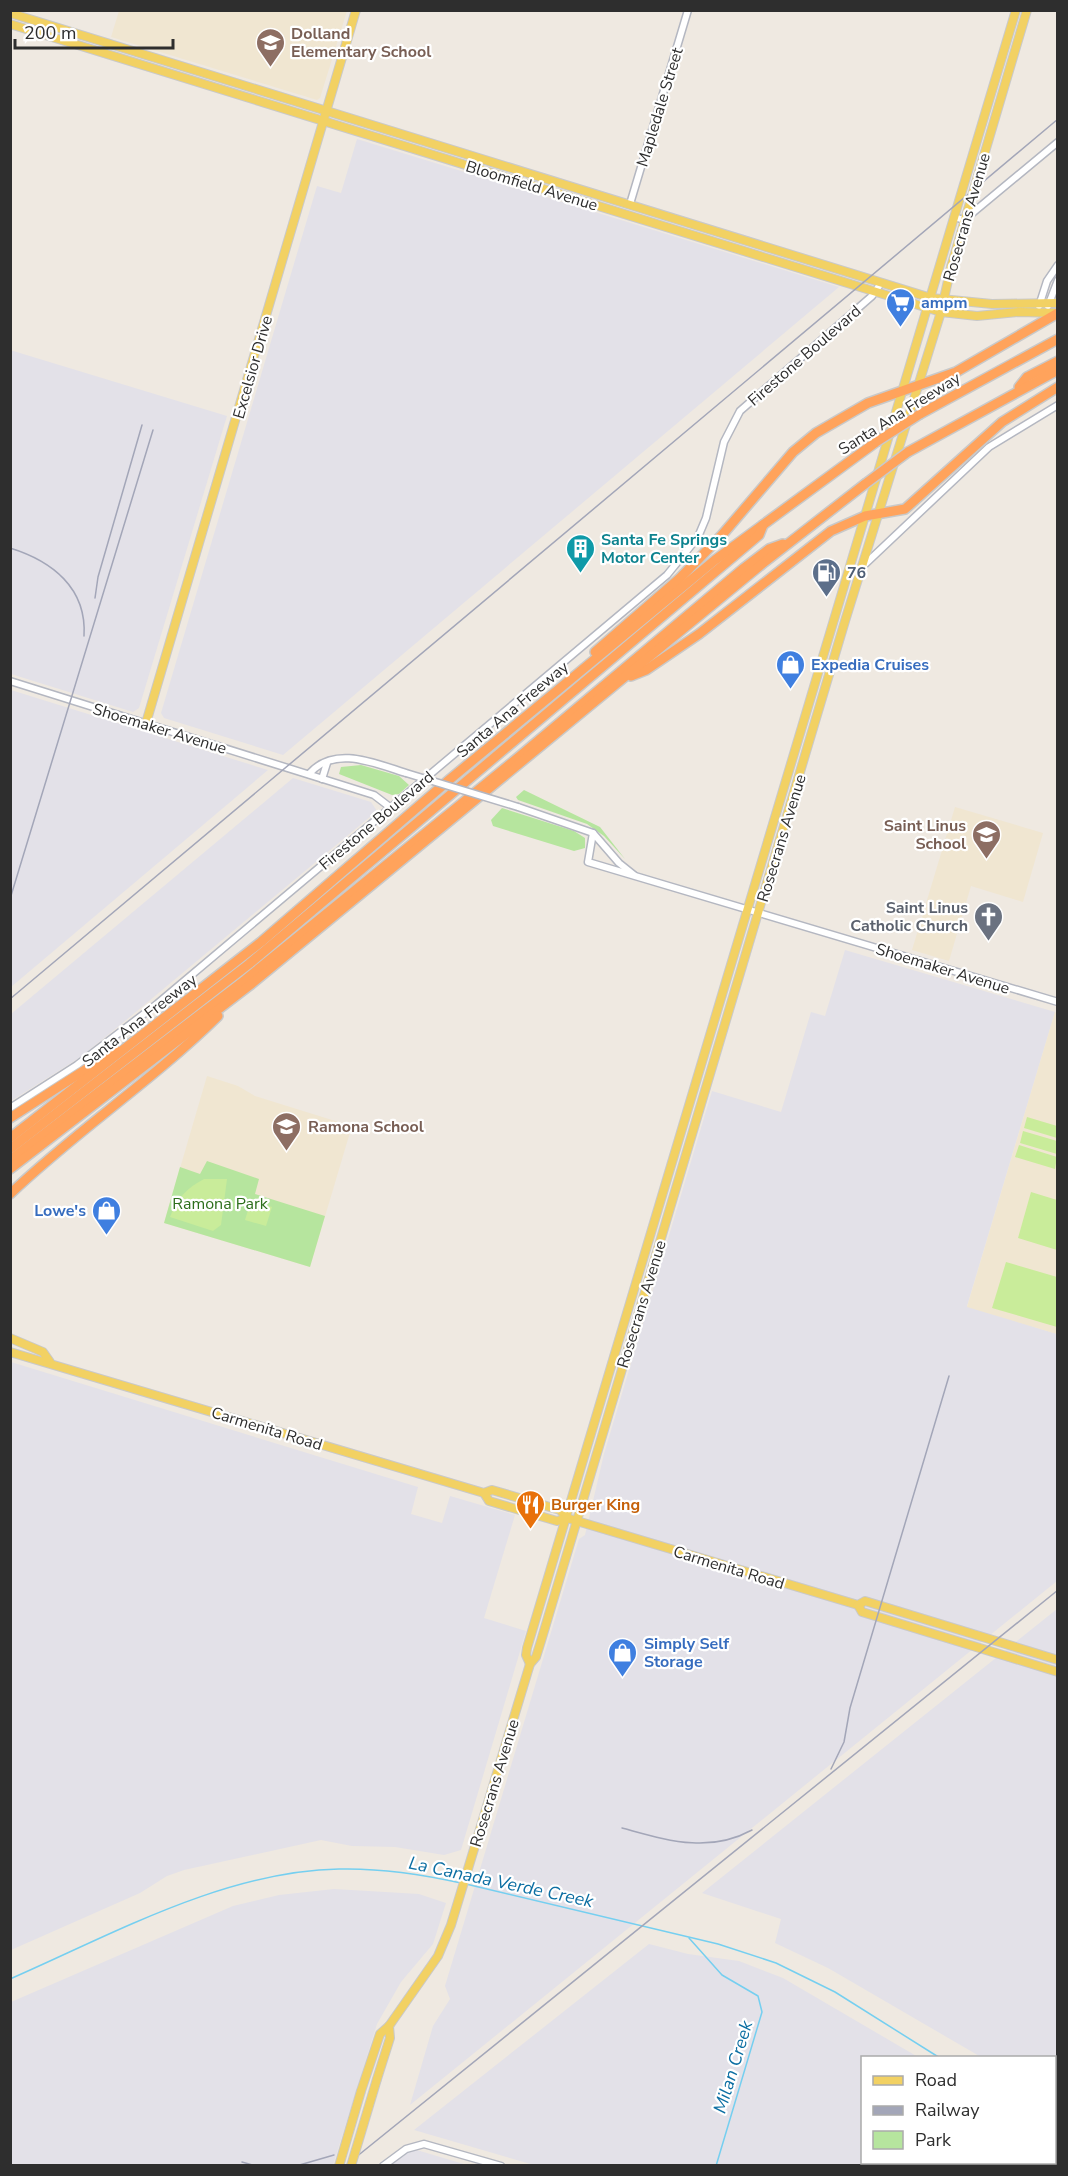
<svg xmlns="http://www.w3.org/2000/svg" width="1068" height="2176" font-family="'Nunito Sans',sans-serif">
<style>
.industrial{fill:#e3e1e8}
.education{fill:#f0e6d1}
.green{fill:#b6e59e}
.pitch{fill:#c9ec9a}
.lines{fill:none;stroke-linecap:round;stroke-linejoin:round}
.stream{stroke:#75cff0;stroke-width:1.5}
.minor-casing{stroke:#b4b7c1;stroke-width:9}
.major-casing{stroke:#c9c9c9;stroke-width:10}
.highway-casing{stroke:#c9c9c9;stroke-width:12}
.minor{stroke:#fff;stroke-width:6}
.major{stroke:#f2d163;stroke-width:8}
.highway{stroke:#ffa35c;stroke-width:9}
.rail{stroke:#a3a6b8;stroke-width:1.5}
.minor-bridge-casing{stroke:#b4b7c1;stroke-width:9;stroke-linecap:butt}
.major-bridge-casing{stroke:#c9c9c9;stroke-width:10;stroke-linecap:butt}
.highway-bridge-casing{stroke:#c9c9c9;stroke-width:12;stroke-linecap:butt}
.minor-bridge{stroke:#fff;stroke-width:6}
.major-bridge{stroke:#f2d163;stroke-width:8}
.highway-bridge{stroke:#ffa35c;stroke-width:9}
.labels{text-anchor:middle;stroke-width:4.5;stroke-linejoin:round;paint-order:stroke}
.education-label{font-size:16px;font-weight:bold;fill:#785e54;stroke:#fff;text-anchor:start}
.street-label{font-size:16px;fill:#2e2e2e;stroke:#fff}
.shop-label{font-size:16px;font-weight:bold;fill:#366cbe;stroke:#fff;text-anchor:start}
.culture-label{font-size:16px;font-weight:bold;fill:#0d838f;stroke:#fff;text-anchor:start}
.service-label{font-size:16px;font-weight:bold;fill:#4e5e75;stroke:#fff;text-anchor:start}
.worship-label{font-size:16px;font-weight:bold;fill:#5b616d;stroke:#fff;text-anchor:end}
.park-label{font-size:16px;fill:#2c6e1b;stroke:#fff}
.food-label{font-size:16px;font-weight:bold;fill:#c56008;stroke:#fff;text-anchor:start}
.water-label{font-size:18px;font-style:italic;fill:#0d6fa3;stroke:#fff}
</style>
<rect width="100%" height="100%" fill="#efe9e1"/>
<g class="industrial">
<path d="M357,139L839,287L283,755L164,718L161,713L317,186L341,193Z"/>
<path d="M10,350L227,416L139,708L133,712L11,674Z"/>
<path d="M11,690L268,770L11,987L10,690Z"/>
<path d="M293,778L371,802L377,811L119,1026L79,1058L11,1101V1014Z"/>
<path d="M845,950L1055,1012L967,1306L1057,1334V1581L410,2105L433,2026L450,1999L445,1986L579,1539L585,1535L604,1454L712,1091L781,1112L811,1012L825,1016Z"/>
<path d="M11,1362L418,1487L411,1514L442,1523L450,1496L515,1515L484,1618L526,1631L461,1850L444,1855L395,1847L352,1846L321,1840L184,1870L167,1876L140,1893L11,1950Z"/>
<path d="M1057,1609V2104L1055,2103L1054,2058L981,2057L828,1968L775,1943L781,1919L702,1893Z"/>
<path d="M334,1889L419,1894L446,1903L433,1944L401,1982L377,2024L333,2165H11V2002L233,1906L279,1895Z"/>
<path d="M649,1944L688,1954L739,1961L783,1978L918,2057L862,2058V2162L1032,2163L1031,2166L534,2165L414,2130Z"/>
<path d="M402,2148H410L467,2165L393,2166L399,2150Z"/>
</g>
<g class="education">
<path d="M119,11V10L347,11L320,98L317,100L111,37Z"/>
<path d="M955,807L1043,833L1023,902L971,886L949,961L912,950Z"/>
<path d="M1055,1012L1057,1013V1334L967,1307Z"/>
<path d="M207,1076L238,1086L255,1096L348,1125L351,1129L310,1267L164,1223Z"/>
</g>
<g class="green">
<path d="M361,765L399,776L409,785L399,794L392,795L339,774L341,767Z"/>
<path d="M524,790L600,827L625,859L604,836L587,824L518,800L516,797Z"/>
<path d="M502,808L574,831L585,838V848L574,851L493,826L491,820Z"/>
<path d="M207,1161L259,1179L255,1194L325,1216L310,1267L164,1223L180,1167L200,1174Z"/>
</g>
<g class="pitch">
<path d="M1027,1117L1057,1126V1138L1024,1128Z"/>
<path d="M1023,1131L1057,1141V1154L1020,1143Z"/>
<path d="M1019,1145L1057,1157L1055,1169L1015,1157Z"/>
<path d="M204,1179H227L221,1225L213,1231L170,1217C177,1198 187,1188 204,1179Z"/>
<path d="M1031,1192L1057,1200V1250L1018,1238Z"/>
<path d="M251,1201L272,1207L266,1226L245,1220Z"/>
<path d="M1006,1262L1057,1277V1327L992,1308Z"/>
</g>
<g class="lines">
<g class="stream">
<path d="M466,1884L718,1944L776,1963L835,1992L940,2058"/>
<path d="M689,1938L722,1975L758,1996L762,2012L716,2166"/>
<path d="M10,1979C113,1934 225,1871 339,1869C380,1868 421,1874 461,1883"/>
<path d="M1054,2132L1058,2134"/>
</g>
<defs>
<g id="minor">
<path d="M630,204L688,10"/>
<path d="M954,217L964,220L1058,142"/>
<path d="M1039,306L1047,281L1058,265"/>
<path d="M1048,306L1058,280"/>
<path d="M862,567L989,447L1058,405"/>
<path d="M10,681L374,795L391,808"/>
<path d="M309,774C334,745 374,763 406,773"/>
<path d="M322,779L327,763"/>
<path d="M518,807L593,833L619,863L634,875"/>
<path d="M593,833L588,862L1058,1002"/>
<path d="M10,1108L77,1065L157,1004L667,575L698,537L706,518L724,442L740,411L872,296L881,283"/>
<path d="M1054,2123L1058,2113"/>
<path d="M383,2166L406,2149L424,2144L501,2166"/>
<path d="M1042,2166L1043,2162"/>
</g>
<g id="major">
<path d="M10,13L931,298L992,304L1058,303"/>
<path d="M10,24L941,312L977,316L1019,312L1058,313"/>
<path d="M146,723L356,10"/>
<path d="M10,1338L43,1352L50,1362"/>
<path d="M10,1352L484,1493L492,1490L560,1510L567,1518"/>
<path d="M484,1493L489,1501L557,1521L567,1518L858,1605L865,1601L1058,1660"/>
<path d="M858,1605L862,1612L1058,1672"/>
<path d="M530,1664L526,1655L527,1648L1016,10"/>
<path d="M377,2079L390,2038L389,2026"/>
<path d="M361,2091L380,2034L389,2026L438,1956L451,1925L530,1664L536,1657L541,1641L845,621L941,312L951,267L1027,10"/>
</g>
<g id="highway">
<path d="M1019,387L1027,377L1058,361"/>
<path d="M920,414L1058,339"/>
<path d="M908,452L1058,370"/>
<path d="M595,652L680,578L722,535L793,452L816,433L868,403L956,372L1058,313"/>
<path d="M631,676L646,670L699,634L831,531L865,516L905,509L1002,422L1058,387"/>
<path d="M10,1118L116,1050"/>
<path d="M10,1138L261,942L449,780L715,560L876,442"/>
<path d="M10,1149L249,964L759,535L763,525"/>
<path d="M10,1160L245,980L520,756L744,568L769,549L783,544"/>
<path d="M10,1169L250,985L762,564L865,484"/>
<path d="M10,1194C76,1131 153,1080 218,1016"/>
</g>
</defs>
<use href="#minor" class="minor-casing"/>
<use href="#major" class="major-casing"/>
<use href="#highway" class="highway-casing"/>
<use href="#minor" class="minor"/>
<use href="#major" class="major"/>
<use href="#highway" class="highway"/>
<g class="rail">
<path d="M10,548C52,561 87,588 84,636"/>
<path d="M95,598L98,577L142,425"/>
<path d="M10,899L153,430"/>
<path d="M10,999L1058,119"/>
<path d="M831,1769L844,1742L850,1708L949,1376"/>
<path d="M622,1828C667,1840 708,1854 752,1830"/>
<path d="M242,2162L256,2166"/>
<path d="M296,2166L334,2155"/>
<path d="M345,2166L1058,1590"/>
</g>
<defs>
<path id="minor-bridge" d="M406,773L518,807"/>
<g id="major-bridge">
<path d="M339,2166L361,2091"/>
<path d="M351,2166L377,2079"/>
</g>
<g id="highway-bridge">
<path d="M876,442L920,414"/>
<path d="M865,484L908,452"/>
</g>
</defs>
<use href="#minor-bridge" class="minor-bridge-casing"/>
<use href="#major-bridge" class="major-bridge-casing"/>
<use href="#highway-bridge" class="highway-bridge-casing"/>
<use href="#minor-bridge" class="minor-bridge"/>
<use href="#major-bridge" class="major-bridge"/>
<use href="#highway-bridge" class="highway-bridge"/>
</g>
<defs>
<symbol id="school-pin" viewBox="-11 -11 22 30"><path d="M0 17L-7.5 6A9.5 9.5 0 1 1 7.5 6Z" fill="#8d6e63" stroke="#fff"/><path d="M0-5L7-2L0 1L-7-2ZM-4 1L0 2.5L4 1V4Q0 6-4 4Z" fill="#fff"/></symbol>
<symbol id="supermarket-pin" viewBox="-11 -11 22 30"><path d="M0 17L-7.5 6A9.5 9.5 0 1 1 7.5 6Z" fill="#3f7fe0" stroke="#fff"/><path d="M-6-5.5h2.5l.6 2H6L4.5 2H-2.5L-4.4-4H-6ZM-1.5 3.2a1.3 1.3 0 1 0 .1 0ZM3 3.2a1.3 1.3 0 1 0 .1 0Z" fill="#fff"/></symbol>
<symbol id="building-pin" viewBox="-11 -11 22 30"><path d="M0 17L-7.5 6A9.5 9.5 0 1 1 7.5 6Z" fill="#0f9aa8" stroke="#fff"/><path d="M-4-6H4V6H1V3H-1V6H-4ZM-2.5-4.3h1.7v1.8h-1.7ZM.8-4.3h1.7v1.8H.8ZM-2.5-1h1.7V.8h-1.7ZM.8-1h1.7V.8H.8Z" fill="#fff"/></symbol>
<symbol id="fuel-pin" viewBox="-11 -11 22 30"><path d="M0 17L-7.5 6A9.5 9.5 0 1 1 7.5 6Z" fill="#5c6f8a" stroke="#fff"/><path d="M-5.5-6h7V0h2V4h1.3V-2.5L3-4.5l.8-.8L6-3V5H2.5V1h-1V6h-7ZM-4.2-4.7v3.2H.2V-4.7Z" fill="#fff"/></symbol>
<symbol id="shop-pin" viewBox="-11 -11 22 30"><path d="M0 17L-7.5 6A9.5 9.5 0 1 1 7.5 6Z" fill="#3f7fe0" stroke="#fff"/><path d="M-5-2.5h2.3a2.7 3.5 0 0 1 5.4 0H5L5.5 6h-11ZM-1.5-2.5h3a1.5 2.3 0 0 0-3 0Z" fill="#fff"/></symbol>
<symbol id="church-pin" viewBox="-11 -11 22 30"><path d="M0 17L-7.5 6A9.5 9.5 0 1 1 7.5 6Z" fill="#6b7280" stroke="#fff"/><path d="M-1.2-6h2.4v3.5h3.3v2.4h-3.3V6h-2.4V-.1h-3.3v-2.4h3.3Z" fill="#fff"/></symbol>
<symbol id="restaurant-pin" viewBox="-11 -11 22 30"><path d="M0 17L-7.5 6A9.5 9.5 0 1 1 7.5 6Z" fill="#e8710a" stroke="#fff"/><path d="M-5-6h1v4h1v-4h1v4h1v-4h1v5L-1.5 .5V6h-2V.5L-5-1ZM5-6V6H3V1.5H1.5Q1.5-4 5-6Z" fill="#fff"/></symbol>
</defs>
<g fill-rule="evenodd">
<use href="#school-pin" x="254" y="26" width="33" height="45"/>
<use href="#supermarket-pin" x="884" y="286" width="33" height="45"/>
<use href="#building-pin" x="564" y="532" width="33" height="45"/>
<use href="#fuel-pin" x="810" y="556" width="33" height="45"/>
<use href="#shop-pin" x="774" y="648" width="33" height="45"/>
<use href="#school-pin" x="970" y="818" width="33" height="45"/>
<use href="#church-pin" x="972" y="900" width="33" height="45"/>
<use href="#school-pin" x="270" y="1110" width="33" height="45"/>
<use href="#shop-pin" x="90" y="1194" width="33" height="45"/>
<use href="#restaurant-pin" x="514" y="1488" width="33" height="45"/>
<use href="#shop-pin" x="606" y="1636" width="33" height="45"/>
</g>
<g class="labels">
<g class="education-label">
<text x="291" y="39">Dolland<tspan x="291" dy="18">Elementary School</tspan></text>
<text x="966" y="831" text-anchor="end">Saint Linus<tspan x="966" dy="18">School</tspan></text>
<text x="308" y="1132">Ramona School</text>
</g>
<g class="street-label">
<text transform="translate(659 107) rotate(-73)" y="6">Mapledale Street</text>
<text transform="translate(532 185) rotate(17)" y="6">Bloomfield Avenue</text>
<text transform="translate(966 217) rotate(-74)" y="6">Rosecrans Avenue</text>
<text transform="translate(804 355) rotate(-41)" y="6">Firestone Boulevard</text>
<text transform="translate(252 367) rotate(-74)" y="6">Excelsior Drive</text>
<text transform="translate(899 413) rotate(-32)" y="6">Santa Ana Freeway</text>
<text transform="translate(512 709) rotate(-40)" y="6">Santa Ana Freeway</text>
<text transform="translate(160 728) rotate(17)" y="6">Shoemaker Avenue</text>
<text transform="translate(376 820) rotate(-40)" y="6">Firestone Boulevard</text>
<text transform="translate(781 838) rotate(-73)" y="6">Rosecrans Avenue</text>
<text transform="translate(943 968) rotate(17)" y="6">Shoemaker Avenue</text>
<text transform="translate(139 1020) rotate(-38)" y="6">Santa Ana Freeway</text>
<text transform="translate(641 1304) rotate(-73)" y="6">Rosecrans Avenue</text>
<text transform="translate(267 1428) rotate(17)" y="6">Carmenita Road</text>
<text transform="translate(729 1567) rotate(17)" y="6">Carmenita Road</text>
<text transform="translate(494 1783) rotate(-73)" y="6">Rosecrans Avenue</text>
</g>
<g class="shop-label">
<text x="921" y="308">ampm</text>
<text x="811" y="670">Expedia Cruises</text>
<text x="86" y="1216" text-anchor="end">Lowe's</text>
<text x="644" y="1649">Simply Self<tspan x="644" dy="18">Storage</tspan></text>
</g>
<g class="culture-label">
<text x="601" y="545">Santa Fe Springs<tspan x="601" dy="18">Motor Center</tspan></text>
</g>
<g class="service-label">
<text x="847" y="578">76</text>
</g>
<g class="worship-label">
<text x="968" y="913">Saint Linus<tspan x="968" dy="18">Catholic Church</tspan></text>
</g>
<g class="park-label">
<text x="220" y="1209">Ramona Park</text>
</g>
<g class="food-label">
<text x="551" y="1510">Burger King</text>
</g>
<g class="water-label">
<text transform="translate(501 1882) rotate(12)" y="6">La Canada Verde Creek</text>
<text transform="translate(733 2067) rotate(-73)" y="6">Milan Creek</text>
</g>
</g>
<rect width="1068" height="2176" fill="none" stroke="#2e2e2e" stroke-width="24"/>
<rect x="861" y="2056" width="195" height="108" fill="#ffffff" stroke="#ababab" stroke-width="1.5"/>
<rect x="873" y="2076" width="30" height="9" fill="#f2d163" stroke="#ababab" stroke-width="1.5"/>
<text x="915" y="2086" font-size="18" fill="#2e2e2e">Road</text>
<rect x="873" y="2106" width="30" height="9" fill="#a3a6b8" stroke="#ababab" stroke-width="1.5"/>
<text x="915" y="2116" font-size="18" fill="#2e2e2e">Railway</text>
<rect x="873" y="2131" width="30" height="18" fill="#b6e59e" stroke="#ababab" stroke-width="1.5"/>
<text x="915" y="2146" font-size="18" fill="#2e2e2e">Park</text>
<path d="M15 39v9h158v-9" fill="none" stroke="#2e2e2e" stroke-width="3"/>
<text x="24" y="39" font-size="18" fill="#2e2e2e" stroke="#ffffff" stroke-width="4.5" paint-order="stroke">200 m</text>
</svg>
